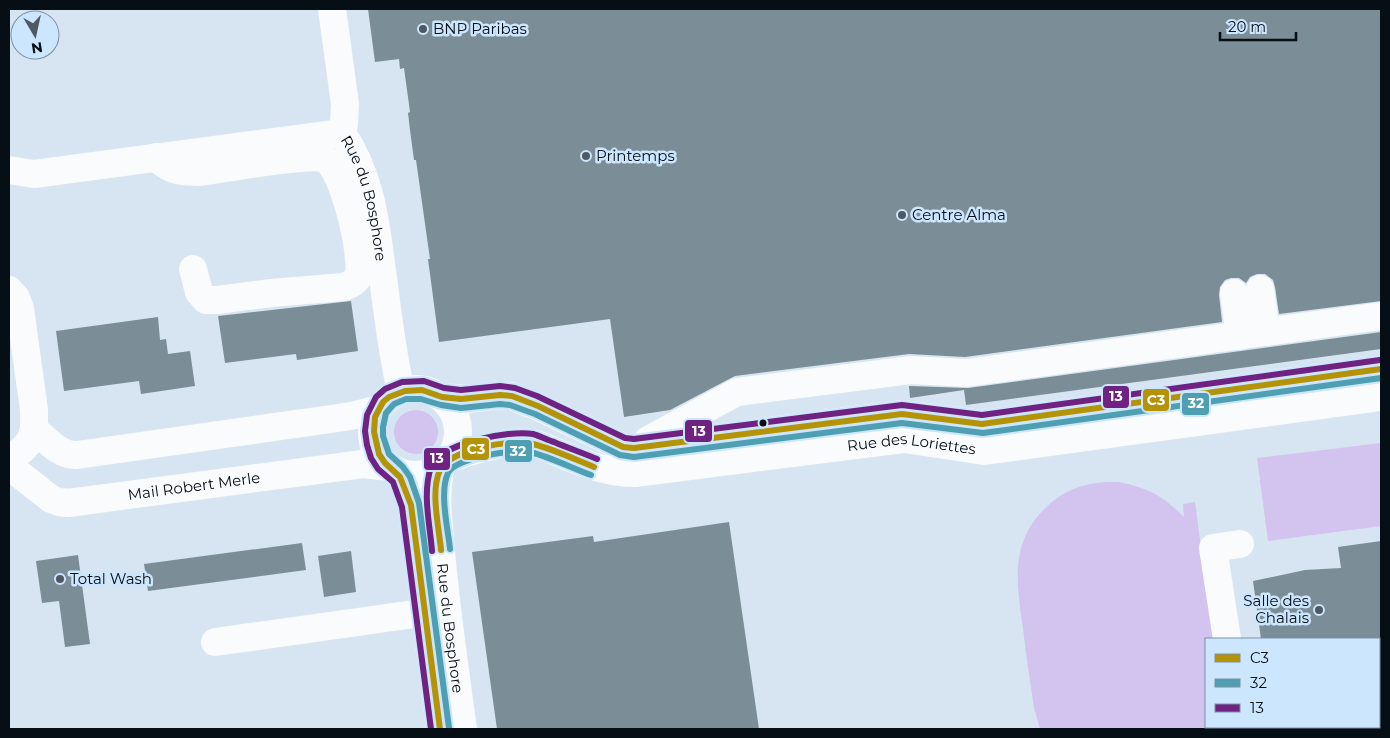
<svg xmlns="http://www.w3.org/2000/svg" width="1390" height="738" font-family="Montserrat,sans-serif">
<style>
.green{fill:#d2c3ef}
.building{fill:#7b8d96}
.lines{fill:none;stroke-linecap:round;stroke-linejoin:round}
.minor{stroke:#f9fbfd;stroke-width:28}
.bus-1-casing{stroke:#cce6fe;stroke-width:10}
.bus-2-casing{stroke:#cce6fe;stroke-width:10}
.bus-3-casing{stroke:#cce6fe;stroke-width:10}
.bus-1{stroke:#b49307;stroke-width:6}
.bus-2{stroke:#4f9fb2;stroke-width:6}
.bus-3{stroke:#6f2282;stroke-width:6}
.poi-dot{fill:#4f5963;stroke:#cce6fe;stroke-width:2}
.bus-dot{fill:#060e16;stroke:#cce6fe;stroke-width:2}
.labels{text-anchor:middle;stroke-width:5;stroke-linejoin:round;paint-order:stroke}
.poi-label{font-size:15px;fill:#060e16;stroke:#cce6fe;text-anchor:start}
.street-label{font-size:15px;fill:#060e16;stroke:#cce6fe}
.line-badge{stroke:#cce6fe;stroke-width:2}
.badge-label{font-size:14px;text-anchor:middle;font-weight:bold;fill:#fff}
</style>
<rect width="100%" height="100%" fill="#d7e5f3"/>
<g class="green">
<circle cx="416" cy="432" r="22"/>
<path d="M1381,443V526L1268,541L1257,458Z"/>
<path d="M1119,482C1151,489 1161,495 1184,517L1183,504L1195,502L1213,639H1206V727H1214L1213,729H1040L1034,708C1030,681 1026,655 1023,629C1016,579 1009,538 1052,502C1071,486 1094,481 1119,482Z"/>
</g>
<g class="building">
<path d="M368,9H1381V301L1279,314L1275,287L1273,280L1265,274H1257L1250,277L1246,283L1239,278H1231L1225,280L1220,287L1219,295L1222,322L965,357L909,354L735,376L670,410L624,417L610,319L439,342L428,259H430L416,160H414L410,130L408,113L410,112L404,68L400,69L399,59L375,62Z"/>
<path d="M351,301L358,351L297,360L296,354L225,363L218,316Z"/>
<path d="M158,317L160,340L166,339L168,354L190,351L195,386L141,394L139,381L64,391L56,331Z"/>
<path d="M1381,332V349L966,405L964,390L910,398L909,386L968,388Z"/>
<path d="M729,522L759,729H497L472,552L593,536L594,542Z"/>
<path d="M1381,541V639H1261L1253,581L1305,570L1341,568L1338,547Z"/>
<path d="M302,543L306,570L148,591L144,564Z"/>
<path d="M351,551L356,592L324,597L318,556Z"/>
<path d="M78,555L90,644L65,647L59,601L42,603L36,561Z"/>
</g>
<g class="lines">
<g class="minor">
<path d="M332,9L345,104L344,124L342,133"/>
<path id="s1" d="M342,133C369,173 375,216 381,263C387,306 391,349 401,391"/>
<path d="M156,157C169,171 182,172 200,172C221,169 311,153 325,159C343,167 365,259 358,277C355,283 349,285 343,287L271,293L217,300H206L199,292L193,269"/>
<path d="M9,170L34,174L342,133"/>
<path d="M1260,289L1266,332"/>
<path d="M9,290L16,298L20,309L34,410V429L30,441L23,449L9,460"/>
<path d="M1234,293L1240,336"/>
<circle cx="415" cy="432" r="43"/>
<path d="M441,397L467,399L500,395L511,396L541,408L623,447L634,448L902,414L982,424L1381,369"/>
<path d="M34,429C47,440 60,456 77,455L338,418L356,415L378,409"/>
<path d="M648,440L737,392L911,370L966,373L1381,316"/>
<path id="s2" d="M449,459C469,451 510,439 532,443C542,445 551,450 561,454C585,464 608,473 635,473L904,439L984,451L1381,397"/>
<path id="s3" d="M9,466L51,499L59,502L68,503L363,464L389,467"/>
<path id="s4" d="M441,467C434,495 439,523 441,551C446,610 455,670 463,729"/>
<path d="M397,472L407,489L411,505L440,729"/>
<path d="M1227,639L1213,548L1240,544"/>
<path d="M215,642L443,610"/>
<path d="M1230,729V727"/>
</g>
<defs>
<g id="bus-1">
<path d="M441,550C439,527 430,491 440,470C449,450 513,438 533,444C553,449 574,459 594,467"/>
<path d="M440,729L411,505L400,477L385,463L379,454L374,432L375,417L383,402L389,397L405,391L422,390L442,397L461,399L500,395L512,396L538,406L623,447L634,448L902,414L982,424L1381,369"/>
</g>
<g id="bus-2">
<path d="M450,549C448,529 439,492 448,473C455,458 515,448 530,452C550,457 572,468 591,475"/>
<path d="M449,728L419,503L410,477L403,467L389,454L383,436V427L386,413L394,404L406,399H421L441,405L461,408L500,404L510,405L535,414L620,455L634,457L902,423L983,433L1381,378"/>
</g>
<g id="bus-3">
<path d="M432,551C430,524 422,494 431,467C440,443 509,430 533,434C540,436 547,440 554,442C568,448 583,453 597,459"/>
<path d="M431,729L402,507L393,482L378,469L371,458L367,445L365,431L367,415L376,397L385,389L402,382L424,381L444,388L461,390L500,386L515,388L537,396L625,438L634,439L902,405L982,415L1380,360"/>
</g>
</defs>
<use href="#bus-1" class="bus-1-casing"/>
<use href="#bus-2" class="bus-2-casing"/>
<use href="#bus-3" class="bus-3-casing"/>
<use href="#bus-1" class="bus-1"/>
<use href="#bus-2" class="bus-2"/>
<use href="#bus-3" class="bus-3"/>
</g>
<g class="poi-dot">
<circle cx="423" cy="29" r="5"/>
<circle cx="586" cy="156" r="5"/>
<circle cx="902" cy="215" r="5"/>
<circle cx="60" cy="579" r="5"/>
<circle cx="1319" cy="610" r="5"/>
</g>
<circle class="bus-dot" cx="763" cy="423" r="4.5"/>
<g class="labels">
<g class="poi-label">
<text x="433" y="34">BNP Paribas</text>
<text x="596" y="161">Printemps</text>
<text x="912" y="220">Centre Alma</text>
<text x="70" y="584">Total Wash</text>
<text x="1309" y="606" text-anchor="end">Salle des<tspan x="1309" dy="17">Chalais</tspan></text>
</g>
<g class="street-label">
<text dy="5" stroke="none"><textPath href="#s1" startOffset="70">Rue du Bosphore</textPath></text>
<text dy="5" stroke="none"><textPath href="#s2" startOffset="472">Rue des Loriettes</textPath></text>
<text dy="5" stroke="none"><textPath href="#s3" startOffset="198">Mail Robert Merle</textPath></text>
<text dy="5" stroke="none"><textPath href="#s4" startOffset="162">Rue du Bosphore</textPath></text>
</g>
</g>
<g class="line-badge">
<rect x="1102" y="385" width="28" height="24" rx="5" fill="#6f2282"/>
<rect x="1142" y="388" width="28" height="24" rx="5" fill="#b49307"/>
<rect x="1181" y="392" width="29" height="24" rx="5" fill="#4f9fb2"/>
<rect x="684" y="419" width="29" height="24" rx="5" fill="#6f2282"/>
<rect x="461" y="437" width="29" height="24" rx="5" fill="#b49307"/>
<rect x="504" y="439" width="29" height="24" rx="5" fill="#4f9fb2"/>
<rect x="423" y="447" width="28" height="24" rx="5" fill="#6f2282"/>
</g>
<g class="badge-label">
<text x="1116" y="401">13</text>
<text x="1156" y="405">C3</text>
<text x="1196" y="408">32</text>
<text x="699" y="436">13</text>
<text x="476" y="454">C3</text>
<text x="518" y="456">32</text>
<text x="437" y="463">13</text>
</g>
<rect width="1390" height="738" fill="none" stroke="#060e16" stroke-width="20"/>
<rect x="1205" y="638" width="175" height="90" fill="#cce6fe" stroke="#7d90a1"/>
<rect x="1215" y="654" width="25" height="8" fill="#b49307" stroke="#7d90a1"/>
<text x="1250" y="663" font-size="15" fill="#060e16">C3</text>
<rect x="1215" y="679" width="25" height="8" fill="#4f9fb2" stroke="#7d90a1"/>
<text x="1250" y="688" font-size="15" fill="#060e16">32</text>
<rect x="1215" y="704" width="25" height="8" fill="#6f2282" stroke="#7d90a1"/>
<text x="1250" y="713" font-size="15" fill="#060e16">13</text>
<g transform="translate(35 35) rotate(171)"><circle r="24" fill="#cce6fe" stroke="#7d90a1"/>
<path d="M0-4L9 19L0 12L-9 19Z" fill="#4f5963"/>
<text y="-8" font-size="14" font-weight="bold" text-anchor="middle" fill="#060e16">N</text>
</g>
<path d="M1220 32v8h76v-8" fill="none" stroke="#060e16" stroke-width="2.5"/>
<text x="1228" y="32" font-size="15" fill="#060e16" stroke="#cce6fe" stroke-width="4" paint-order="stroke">20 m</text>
</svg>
